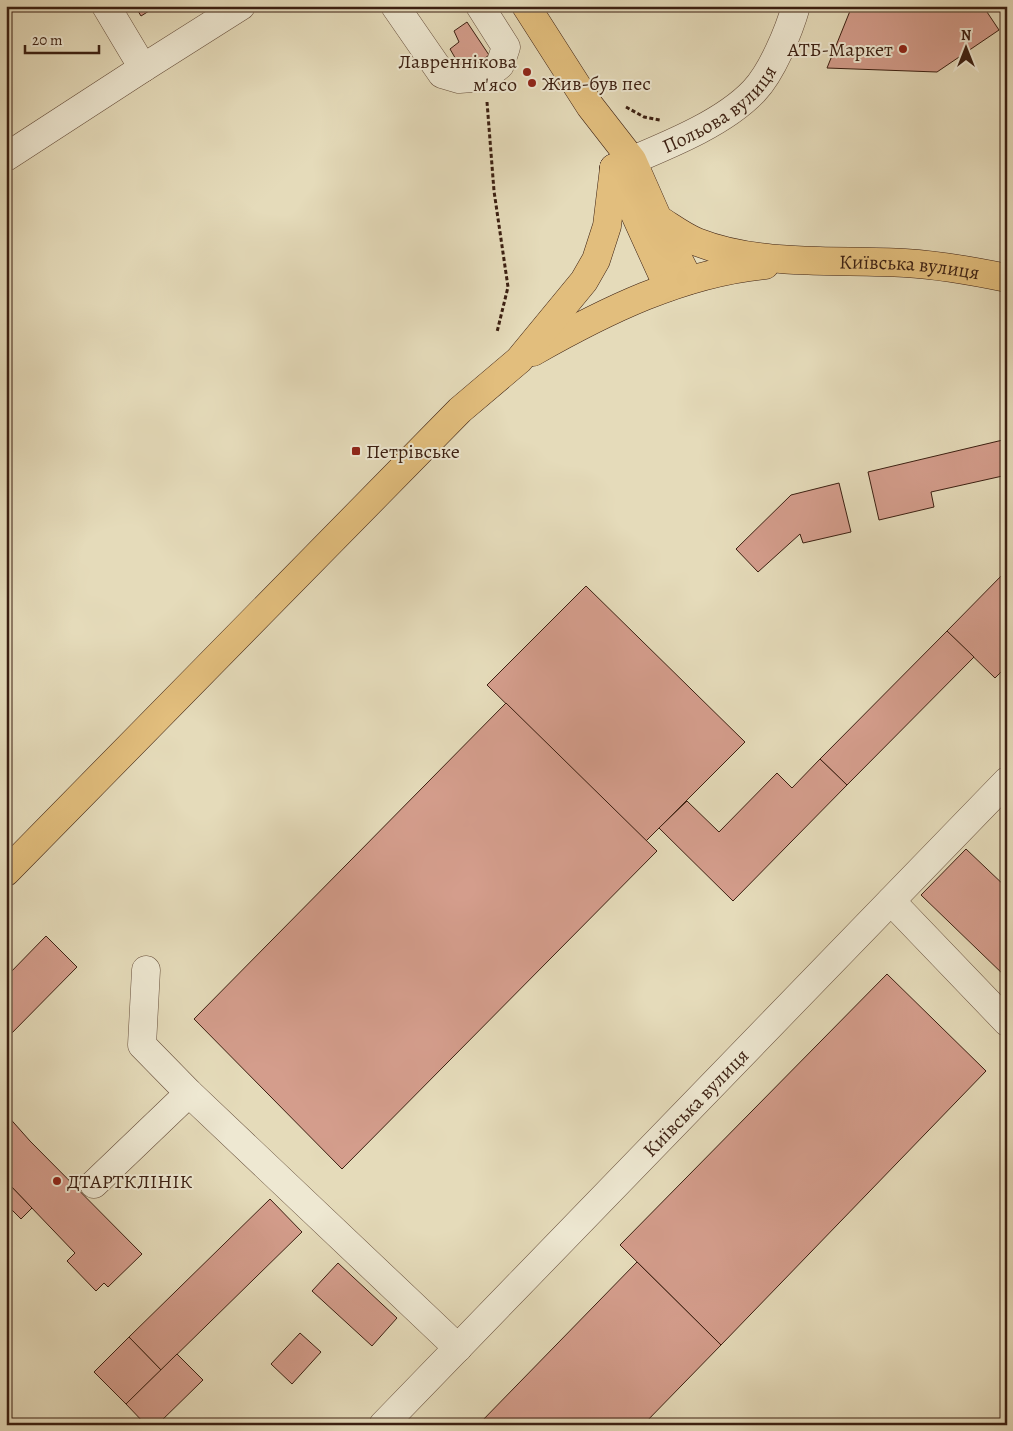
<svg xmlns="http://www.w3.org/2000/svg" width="1013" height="1431" font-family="Alegreya,serif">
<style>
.building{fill:#d49d8c;stroke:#3b1f11}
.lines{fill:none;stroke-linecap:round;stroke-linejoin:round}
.minor-casing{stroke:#664e3b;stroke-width:29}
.major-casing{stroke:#3b1f11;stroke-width:29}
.path{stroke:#3b1f11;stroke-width:3;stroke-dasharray:4 2.5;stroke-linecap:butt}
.minor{stroke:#eee8d2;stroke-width:28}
.major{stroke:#e2be7d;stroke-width:28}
.poi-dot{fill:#8f2418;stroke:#eee8d2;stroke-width:2}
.labels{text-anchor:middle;stroke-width:4;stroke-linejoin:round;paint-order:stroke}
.poi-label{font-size:20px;fill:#3b1f11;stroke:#eee8d2;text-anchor:start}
.street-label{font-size:20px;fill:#3b1f11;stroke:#eee8d2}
</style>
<rect width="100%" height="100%" fill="#e5dbba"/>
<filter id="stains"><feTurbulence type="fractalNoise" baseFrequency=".004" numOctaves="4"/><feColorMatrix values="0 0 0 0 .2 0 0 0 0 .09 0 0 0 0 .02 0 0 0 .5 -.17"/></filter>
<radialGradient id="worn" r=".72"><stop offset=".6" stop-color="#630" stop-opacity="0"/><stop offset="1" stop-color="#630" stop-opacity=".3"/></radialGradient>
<g class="building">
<path d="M135,6H157L141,16Z"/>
<path d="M852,6H983L999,30L937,72L827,68Z"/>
<path d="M467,22L489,55L476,65L472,63L461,68L450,49L459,42L454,31Z"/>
<path d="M1007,439V475L931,492L934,507L879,520L868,472Z"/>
<path d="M839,483L851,532L803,543L800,534L758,572L736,549L791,495Z"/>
<path d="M1007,570V666L995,678L947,631Z"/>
<path d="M586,586L745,742L646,841L487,685Z"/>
<path d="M947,631L974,657L847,785L820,759Z"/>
<path d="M506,703L657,851L342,1169L194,1019Z"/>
<path d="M820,759L847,785L733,901L659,828L687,801L719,832L777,773L792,788Z"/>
<path d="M966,849L1007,888V978L921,895Z"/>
<path d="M46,936L77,967L6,1039V977Z"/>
<path d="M887,974L986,1071L721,1345L620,1245Z"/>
<path d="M6,1114L30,1141L142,1254L108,1287L104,1283L96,1291L67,1261L75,1253L6,1181Z"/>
<path d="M6,1181L32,1208L21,1219L6,1204Z"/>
<path d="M270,1199L302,1232L161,1370L129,1337Z"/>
<path d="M637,1262L721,1345L643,1425H478Z"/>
<path d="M338,1263L397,1318L372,1346L312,1291Z"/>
<path d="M300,1333L321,1352L292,1384L271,1364Z"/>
<path d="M129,1337L161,1370L126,1404L94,1372Z"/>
<path d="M177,1354L203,1380L157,1425H146L126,1404Z"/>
</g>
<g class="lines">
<defs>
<g id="minor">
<path d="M106,6L143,68"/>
<path d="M395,6L442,74L459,79L485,77L500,65L506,47L480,6"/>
<path d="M6,157L143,68L241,6"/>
<path id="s1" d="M614,168C658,149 721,126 754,91C772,72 789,31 796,6"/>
<path d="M891,901L1007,1022"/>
<path d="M146,970L142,1045L189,1093L458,1348"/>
<path d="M94,1184L189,1093"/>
<path id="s2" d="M383,1425L1007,781"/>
</g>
<g id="major">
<path d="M526,6L590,106L632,160L658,219L689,280"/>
<path d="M614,168L668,287"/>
<path id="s3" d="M658,219C671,227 684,237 697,242C760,267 839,259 905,263C940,265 973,271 1007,278"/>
<path d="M533,352C605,311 682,273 765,265"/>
<path d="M6,872L460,410L519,360L584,281L596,260L607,226L614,168"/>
</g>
</defs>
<use href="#minor" class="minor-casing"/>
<use href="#major" class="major-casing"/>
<g class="path">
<path d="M487,102L494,191L508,287L497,332"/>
<path d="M626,107L644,117L660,120"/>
</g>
<use href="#minor" class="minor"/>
<use href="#major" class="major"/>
</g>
<g class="poi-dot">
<circle cx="903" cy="49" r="5"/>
<circle cx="527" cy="72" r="5"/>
<circle cx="532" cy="83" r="5"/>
<rect x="351" y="446" width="10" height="10" rx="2.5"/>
<circle cx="57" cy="1181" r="5"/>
</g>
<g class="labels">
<g class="poi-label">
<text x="893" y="56" text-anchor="end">АТБ-Маркет</text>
<text x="517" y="68" text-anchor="end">Лавреннікова<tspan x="517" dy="23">м'ясо</tspan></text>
<text x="542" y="90">Жив-був пес</text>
<text x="366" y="458">Петрівське</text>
<text x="67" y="1188">ДТАРТКЛІНІК</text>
</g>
<g class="street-label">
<text dy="7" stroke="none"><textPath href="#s1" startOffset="122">Польова вулиця</textPath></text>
<text dy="7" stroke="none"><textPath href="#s3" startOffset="260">Київська вулиця</textPath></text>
<text dy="7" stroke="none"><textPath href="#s2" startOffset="449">Київська вулиця</textPath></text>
</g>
</g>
<rect width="1013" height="1431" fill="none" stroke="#e5dbba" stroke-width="25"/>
<rect x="8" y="8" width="998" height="1416" fill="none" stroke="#3b1f11" stroke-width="2.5"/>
<rect x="12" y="12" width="988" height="1406" fill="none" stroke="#3b1f11"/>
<g transform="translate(966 48)" stroke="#eee8d2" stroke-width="4" paint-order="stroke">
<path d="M0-4L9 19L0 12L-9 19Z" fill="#3b1f11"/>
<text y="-8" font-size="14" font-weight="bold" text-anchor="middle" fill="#3b1f11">N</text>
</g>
<path d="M25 45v8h74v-8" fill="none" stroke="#3b1f11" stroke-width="2.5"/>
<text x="32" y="45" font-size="15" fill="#3b1f11" stroke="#eee8d2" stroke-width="4" paint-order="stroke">20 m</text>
<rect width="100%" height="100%" filter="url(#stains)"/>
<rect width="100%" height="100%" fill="url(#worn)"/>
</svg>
